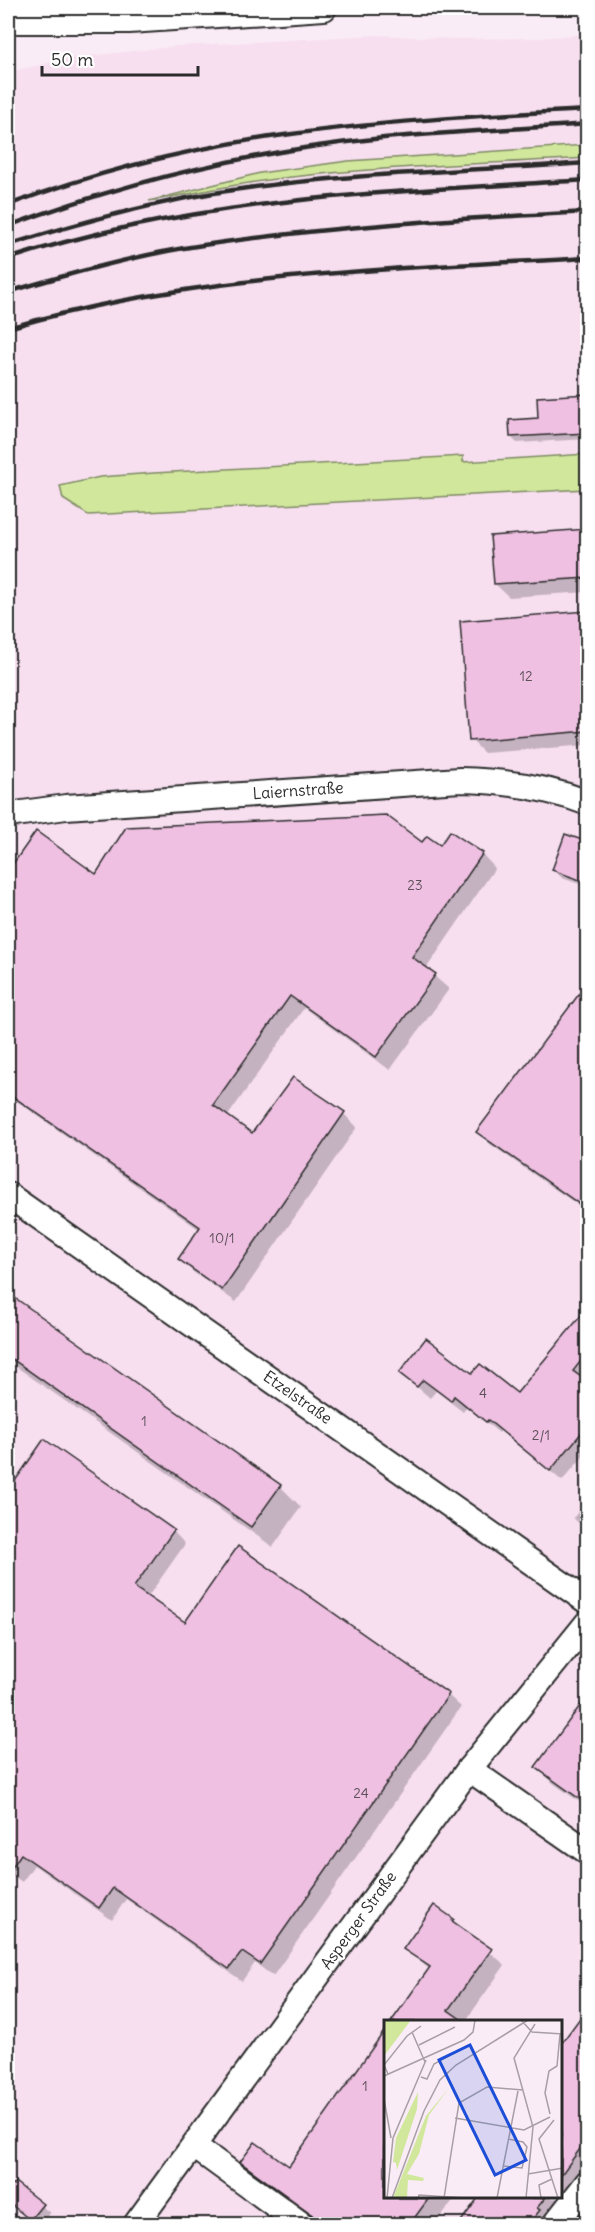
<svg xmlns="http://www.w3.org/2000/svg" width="595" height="2232" font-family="Delius,sans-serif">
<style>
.built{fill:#f7dff0;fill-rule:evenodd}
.green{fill:#d1e79c;stroke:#7e8964;stroke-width:1.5}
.shadow{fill:#0003}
.building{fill:#efc0e2;stroke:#2b2b2b;stroke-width:1.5}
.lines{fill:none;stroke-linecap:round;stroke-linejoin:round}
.minor-casing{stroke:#2b2b2b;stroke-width:28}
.minor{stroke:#fff;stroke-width:24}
.rail{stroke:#2b2b2b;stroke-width:4.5}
.labels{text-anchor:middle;stroke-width:4.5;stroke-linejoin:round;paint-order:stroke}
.number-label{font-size:14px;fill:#5c5059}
.street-label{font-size:16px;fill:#2b2b2b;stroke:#fff}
.inset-road{fill:none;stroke:#a79fa5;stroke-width:1.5}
.view{fill:#1d4ed8;fill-opacity:0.15;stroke:#1d4ed8;stroke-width:3}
.inset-edge{fill:none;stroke:#2b2b2b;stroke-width:3}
</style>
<rect width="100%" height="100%" fill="#faecf6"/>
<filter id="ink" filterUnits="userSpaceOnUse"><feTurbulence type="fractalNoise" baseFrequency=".0167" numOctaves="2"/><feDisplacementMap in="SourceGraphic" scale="12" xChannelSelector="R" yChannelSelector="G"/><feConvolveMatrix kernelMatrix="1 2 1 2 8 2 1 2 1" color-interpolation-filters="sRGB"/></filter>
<g filter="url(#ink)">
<path class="built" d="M587,34V453L463,462L462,456L154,473L100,477L61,486L88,515L587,489V2167L544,2224H8V72L70,58L178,46L377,35L456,39L540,38ZM385,2022H560V2198H385Z"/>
<g class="green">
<path d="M587,145V158C489,164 390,166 292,177C244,182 197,193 149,201L260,173L348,161Z"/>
<path d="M587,454V489L88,515L63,499L60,486L100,477L154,473L463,456V462Z"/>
</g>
<g class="shadow">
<path d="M8,8H67L66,27L8,26Z"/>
<path d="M480,8H550L486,13Z"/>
<path d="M588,396V439L517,443L511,437L540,420Z"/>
<path d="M588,530V592L509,597L495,584Z"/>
<path d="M588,613V745L484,753L471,740Z"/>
<path d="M36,833L97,876L423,844L482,854L495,868L426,969L449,989L390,1070L304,1008L227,1117L253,1135L344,1114L357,1127L236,1302L193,1272L180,1259L200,1230L8,1095V874Z"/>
<path d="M588,844V887L562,878L554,870Z"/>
<path d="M588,985V1212L490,1144L478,1132Z"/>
<path d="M8,1295L280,1486L301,1507L273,1547L8,1361Z"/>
<path d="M588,1310V1379L585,1382L588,1384V1451L562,1481L501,1430L499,1433L467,1407L463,1412L436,1391L430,1398L401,1373L472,1375L517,1395Z"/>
<path d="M45,1441L173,1531L185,1544L147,1598L185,1624L448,1695L461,1707L273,1976L255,1963L242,1981L126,1899L112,1920L34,1865L22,1882L8,1872V1494Z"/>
<path d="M588,1500V1531L573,1518Z"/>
<path d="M588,1697V1808L553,1783L537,1767Z"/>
<path d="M453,1920L505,1965L465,2022H393L430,1970L405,1948Z"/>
<path d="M588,2009V2174L552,2224H461L480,2198H560V2046Z"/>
<path d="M385,2033V2198H455L435,2224H321L257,2177L242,2162L289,2168Z"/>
<path d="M15,2184L50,2213L41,2224H35L8,2201V2194Z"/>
</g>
<g class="building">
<path d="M588,394V433L510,437L509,420L538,418L537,397Z"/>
<path d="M588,529V578L494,584L490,536Z"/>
<path d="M588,611V731L469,741L460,621Z"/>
<path d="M386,815L422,842L427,836L440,845L450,831L483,853L412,957L436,974L376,1057L290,996L213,1105L252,1133L293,1077L345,1112L222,1290L178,1259L200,1227L8,1093V871L36,831L96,874L126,827Z"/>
<path d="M565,834L588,842V883L552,870Z"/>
<path d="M588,982V1210L476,1132Z"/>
<path d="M8,1293L281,1485L251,1527L8,1356Z"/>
<path d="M588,1307V1352L573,1371L588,1382V1425L550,1471L488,1420L486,1422L454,1396L451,1401L423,1380L417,1387L399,1373L426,1338L472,1373L480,1364L517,1393Z"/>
<path d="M44,1439L174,1530L134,1587L185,1622L238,1546L449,1694L260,1964L242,1952L229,1969L113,1888L99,1908L21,1854L8,1873V1491Z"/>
<path d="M588,1695V1805L535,1767Z"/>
<path d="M434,1905L454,1919L452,1921L492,1949L448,2010L465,2022H391L430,1967L403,1949Z"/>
<path d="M588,2007V2138L561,2175V2044Z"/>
<path d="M385,2030V2198H429L410,2224H322L309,2212L240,2162L255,2142L289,2166Z"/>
<path d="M15,2182L43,2204L30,2220L8,2202V2191Z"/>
<path d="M478,2198H545L537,2208L540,2210L529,2224H459Z"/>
</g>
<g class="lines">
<defs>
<g id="minor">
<path d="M8,21H129L324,8"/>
<path d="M8,815L66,807L460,780C504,781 547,787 588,803"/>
<path d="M8,1195L588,1602"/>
<path d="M469,1769L588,1852"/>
<path d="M194,2146L301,2224"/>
<path d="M136,2224L469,1769L588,1622"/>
<path d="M555,2224L588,2182"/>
</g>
</defs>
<use href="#minor" class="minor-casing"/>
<use href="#minor" class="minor"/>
<g class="rail">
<path d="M8,205C97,172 190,148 284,135C385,121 486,115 588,110"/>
<path d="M8,226C126,182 248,152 374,139C445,132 516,129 588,124"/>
<path d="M8,245C81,222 157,201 233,190C351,173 469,171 588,163"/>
<path d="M8,259C195,197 392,192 588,180"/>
<path d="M8,292C65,275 125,258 184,248C318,227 452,219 588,212"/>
<path d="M8,328C195,273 394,269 588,258"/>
</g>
</g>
</g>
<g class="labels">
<g class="number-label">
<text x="526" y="681">12</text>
<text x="415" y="890">23</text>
<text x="222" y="1243">10/1</text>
<text x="483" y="1398">4</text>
<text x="144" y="1426">1</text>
<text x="541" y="1440">2/1</text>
<text x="361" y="1798">24</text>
<text x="365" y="2091">1</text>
</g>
<g class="street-label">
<text transform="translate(298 790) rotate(-4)" y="6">Laiernstraße</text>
<text transform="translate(298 1397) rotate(35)" y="6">Etzelstraße</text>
<text transform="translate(358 1920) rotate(-54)" y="6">Asperger Straße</text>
</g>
</g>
<g transform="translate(384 2020)">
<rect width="178" height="178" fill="#faecf6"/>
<path d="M0,0H27L0,36ZM65,68L45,95L35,134L23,154L40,158L39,161L24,160L23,178H9L42,96ZM34,72L33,89L13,150L12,143L9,142L12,118Z" fill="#d1e79c"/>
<path class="inset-road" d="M137,0L148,12L179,14M28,12L41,42M35,25L71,7M4,54L0,45L23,16L37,6M0,56L80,20L89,12L91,0M37,57L43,59L50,44L85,25M0,79L7,118M166,94L161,73L165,51L173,46L176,14M71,98L140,110L166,97M170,100L155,119L174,178M119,146L138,148L143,127L139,122L124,119M144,154L179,148M3,178L9,118L42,40M8,178L40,91L56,60L72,45L144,0M34,178L35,175L81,178M60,178L75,83L103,67L139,70M113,178L134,71M142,178L149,107L130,38L151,4M157,178L155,165L168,159"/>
<path class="view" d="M86,25L142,140L111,155L55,40Z"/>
<rect width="178" height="178" class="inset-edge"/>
</g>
<rect width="595" height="2232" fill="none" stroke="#fff" stroke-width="30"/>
<rect x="15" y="15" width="565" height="2202" fill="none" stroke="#2b2b2b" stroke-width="2" filter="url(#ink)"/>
<path d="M42 66v9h156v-9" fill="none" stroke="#2b2b2b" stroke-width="3"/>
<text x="51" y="66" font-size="18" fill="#2b2b2b" stroke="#ffffff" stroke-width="4.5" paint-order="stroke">50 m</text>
</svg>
